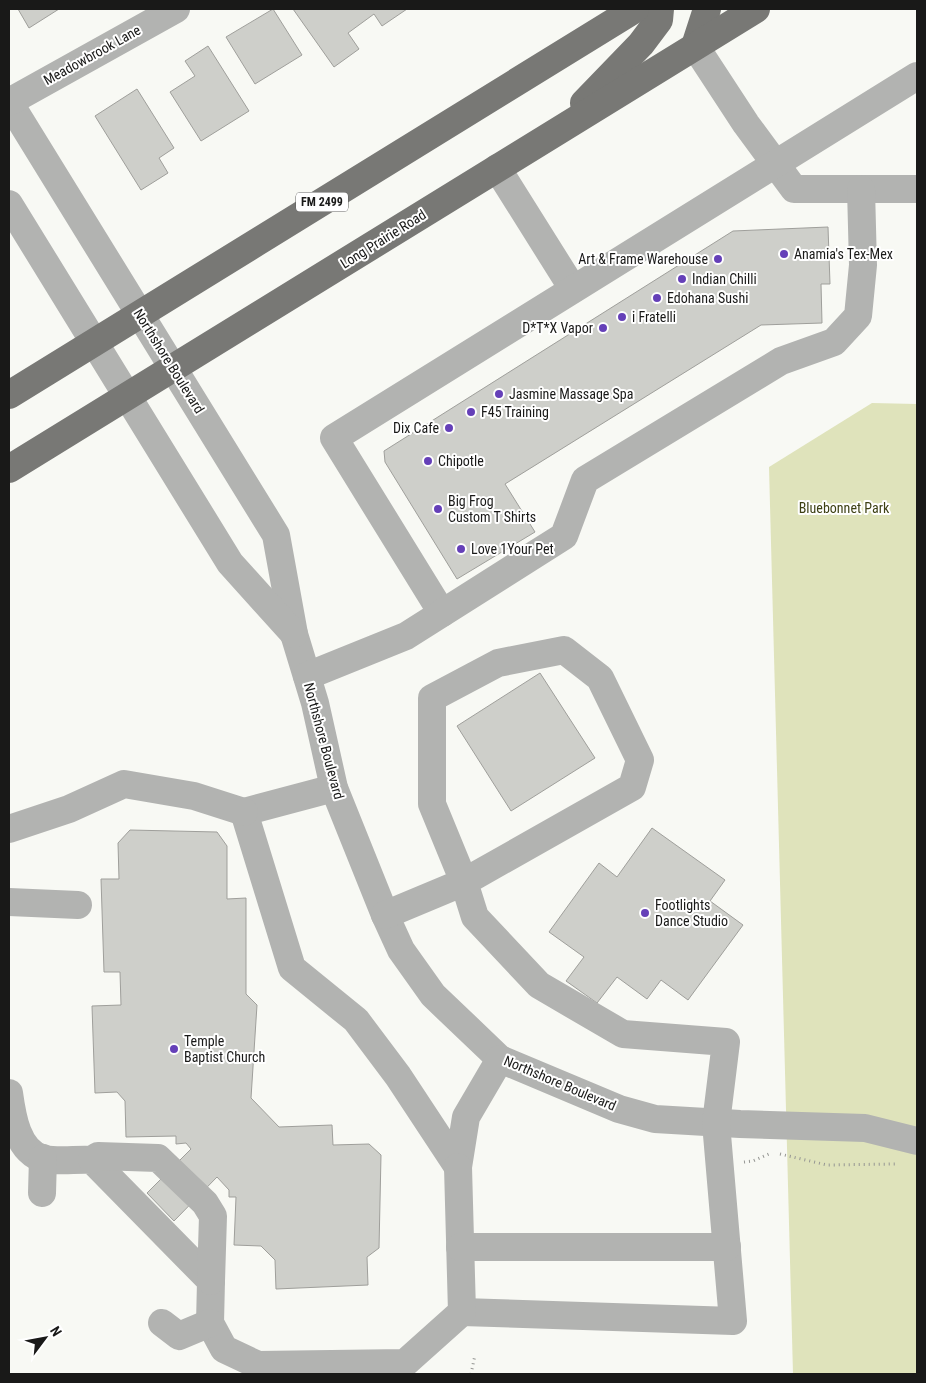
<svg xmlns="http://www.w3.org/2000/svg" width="926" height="1383" font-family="'Roboto Condensed',sans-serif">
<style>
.green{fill:#dfe3bb}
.building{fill:#cecfca;stroke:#9f9f9b}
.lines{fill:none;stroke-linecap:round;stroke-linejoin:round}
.path{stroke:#959693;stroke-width:3;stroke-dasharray:1 4;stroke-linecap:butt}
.minor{stroke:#b2b3b1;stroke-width:28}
.major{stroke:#787875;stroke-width:28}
.poi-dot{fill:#6540b8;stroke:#fff;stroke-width:2}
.labels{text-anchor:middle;stroke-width:4;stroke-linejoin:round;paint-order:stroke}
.shield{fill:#fff;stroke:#5e5e5d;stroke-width:1}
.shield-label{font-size:12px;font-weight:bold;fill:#191918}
.street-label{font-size:14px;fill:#191918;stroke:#fff}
.poi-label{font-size:14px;fill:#191918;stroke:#fff;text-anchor:start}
.park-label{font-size:14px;fill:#3d4013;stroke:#fff}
</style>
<rect width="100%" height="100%" fill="#f8f9f4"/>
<path class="green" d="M872,403L917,404V1374H793L769,467Z"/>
<g class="building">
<path d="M18,9H59L29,28Z"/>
<path d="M273,9L302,55L255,84L226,37Z"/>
<path d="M293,9H407L382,26L374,14L348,33L359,49L334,67Z"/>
<path d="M208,46L249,111L201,141L170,92L195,76L185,61Z"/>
<path d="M137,89L174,148L159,158L168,173L141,190L95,116Z"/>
<path d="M828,227L830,284H821L822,323L761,325L505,484L535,532L457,579L385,462L384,451L733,231Z"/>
<path d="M540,673L595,758L511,811L457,726Z"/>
<path d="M652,828L725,880L710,901L743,925L688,1000L661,980L647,999L617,977L597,1003L566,981L584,957L549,932L599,863L617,877Z"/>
<path d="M130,830L217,832L227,846V899L246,898V994L257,1005L251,1098L279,1127L332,1125L333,1145L369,1144L381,1155L379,1248L367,1257L368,1285L276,1289L275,1260L261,1246L234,1245L236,1197H229V1190L217,1177L174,1221L147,1193L191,1149L186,1143L176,1144V1136L126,1137L125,1101L117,1092L95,1093L92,1006L121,1005L120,972H104L101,879H119L118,843Z"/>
</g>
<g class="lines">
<g class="path">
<path d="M780,1154L827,1165L895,1164"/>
<path d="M744,1162L753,1161L771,1153"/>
<path d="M471,1374L475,1355"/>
</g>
<g class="minor">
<path d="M695,46L746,124L794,189H917"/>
<path d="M9,102L276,535L294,634L315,703L334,788L385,915L401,950L433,995L500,1059L619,1109L655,1119L740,1124L865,1128L917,1141"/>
<path d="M9,102L176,9"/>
<path d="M497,168L573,289"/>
<path d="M9,204L230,563L294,634"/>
<path d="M442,613L334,438L917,76"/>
<path d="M307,676L406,636L564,536L585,480L781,361L834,342L858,316L863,265L861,189"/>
<path d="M334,788L244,812L292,968L356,1020L398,1076L458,1167L466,1117L500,1059"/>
<path d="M9,829L69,809L124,784L194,796L244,812"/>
<path d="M9,902L78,905"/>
<path d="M385,915L464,882L432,804V698L498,663L564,650L600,678L640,760L632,787L464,882L475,917L539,985L623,1034L726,1042L716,1123L733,1321L462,1312"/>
<path d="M9,1093C12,1115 17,1152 44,1159C59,1162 77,1159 92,1160L211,1281L210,1323L224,1349L258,1365L405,1363L462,1312L458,1167"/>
<path d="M92,1160L98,1156L158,1158L205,1203L213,1216L211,1281"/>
<path d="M42,1193L43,1158"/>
<path d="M460,1247H727"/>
<path d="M162,1323L179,1336L210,1323"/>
</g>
<g class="major">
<path d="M695,46L707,9"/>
<path d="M584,103L641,44L659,20L660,9"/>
<path d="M9,395L635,9"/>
<path d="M9,469L756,9"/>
</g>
</g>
<g class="poi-dot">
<circle cx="784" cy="254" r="5"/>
<circle cx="718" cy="259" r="5"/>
<circle cx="682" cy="279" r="5"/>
<circle cx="657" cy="298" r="5"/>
<circle cx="622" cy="317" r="5"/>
<circle cx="603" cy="328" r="5"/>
<circle cx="499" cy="394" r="5"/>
<circle cx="471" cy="412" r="5"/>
<circle cx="449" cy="428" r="5"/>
<circle cx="428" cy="461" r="5"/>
<circle cx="438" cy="509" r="5"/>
<circle cx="461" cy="549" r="5"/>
<circle cx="645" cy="913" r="5"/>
<circle cx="174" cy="1049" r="5"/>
</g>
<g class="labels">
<rect class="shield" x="296" y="192.5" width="52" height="19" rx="4"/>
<g class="shield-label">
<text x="322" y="206">FM 2499</text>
</g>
<g class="street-label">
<text transform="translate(92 55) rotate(-29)" y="5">Meadowbrook Lane</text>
<text transform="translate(383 239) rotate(-32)" y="5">Long Prairie Road</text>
<text transform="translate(169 361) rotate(58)" y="5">Northshore Boulevard</text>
<text transform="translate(324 741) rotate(75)" y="5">Northshore Boulevard</text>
<text transform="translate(560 1083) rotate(23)" y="5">Northshore Boulevard</text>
</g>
<g class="poi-label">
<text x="794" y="259">Anamia's Tex-Mex</text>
<text x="708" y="264" text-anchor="end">Art &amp; Frame Warehouse</text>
<text x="692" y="284">Indian Chilli</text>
<text x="667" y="303">Edohana Sushi</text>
<text x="632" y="322">i Fratelli</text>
<text x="593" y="333" text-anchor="end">D*T*X Vapor</text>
<text x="509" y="399">Jasmine Massage Spa</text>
<text x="481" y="417">F45 Training</text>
<text x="439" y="433" text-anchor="end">Dix Cafe</text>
<text x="438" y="466">Chipotle</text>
<text x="448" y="506">Big Frog<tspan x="448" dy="16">Custom T Shirts</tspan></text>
<text x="471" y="554">Love 1Your Pet</text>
<text x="655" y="910">Footlights<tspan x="655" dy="16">Dance Studio</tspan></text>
<text x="184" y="1046">Temple<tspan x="184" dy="16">Baptist Church</tspan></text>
</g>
<g class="park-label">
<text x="844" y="513">Bluebonnet Park</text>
</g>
</g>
<rect width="926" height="1383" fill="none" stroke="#191918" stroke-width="20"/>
<g transform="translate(45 1338) rotate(58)" stroke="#ffffff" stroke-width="4" paint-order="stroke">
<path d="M0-4L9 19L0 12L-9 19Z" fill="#191918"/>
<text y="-8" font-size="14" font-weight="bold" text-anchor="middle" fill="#191918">N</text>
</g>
</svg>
